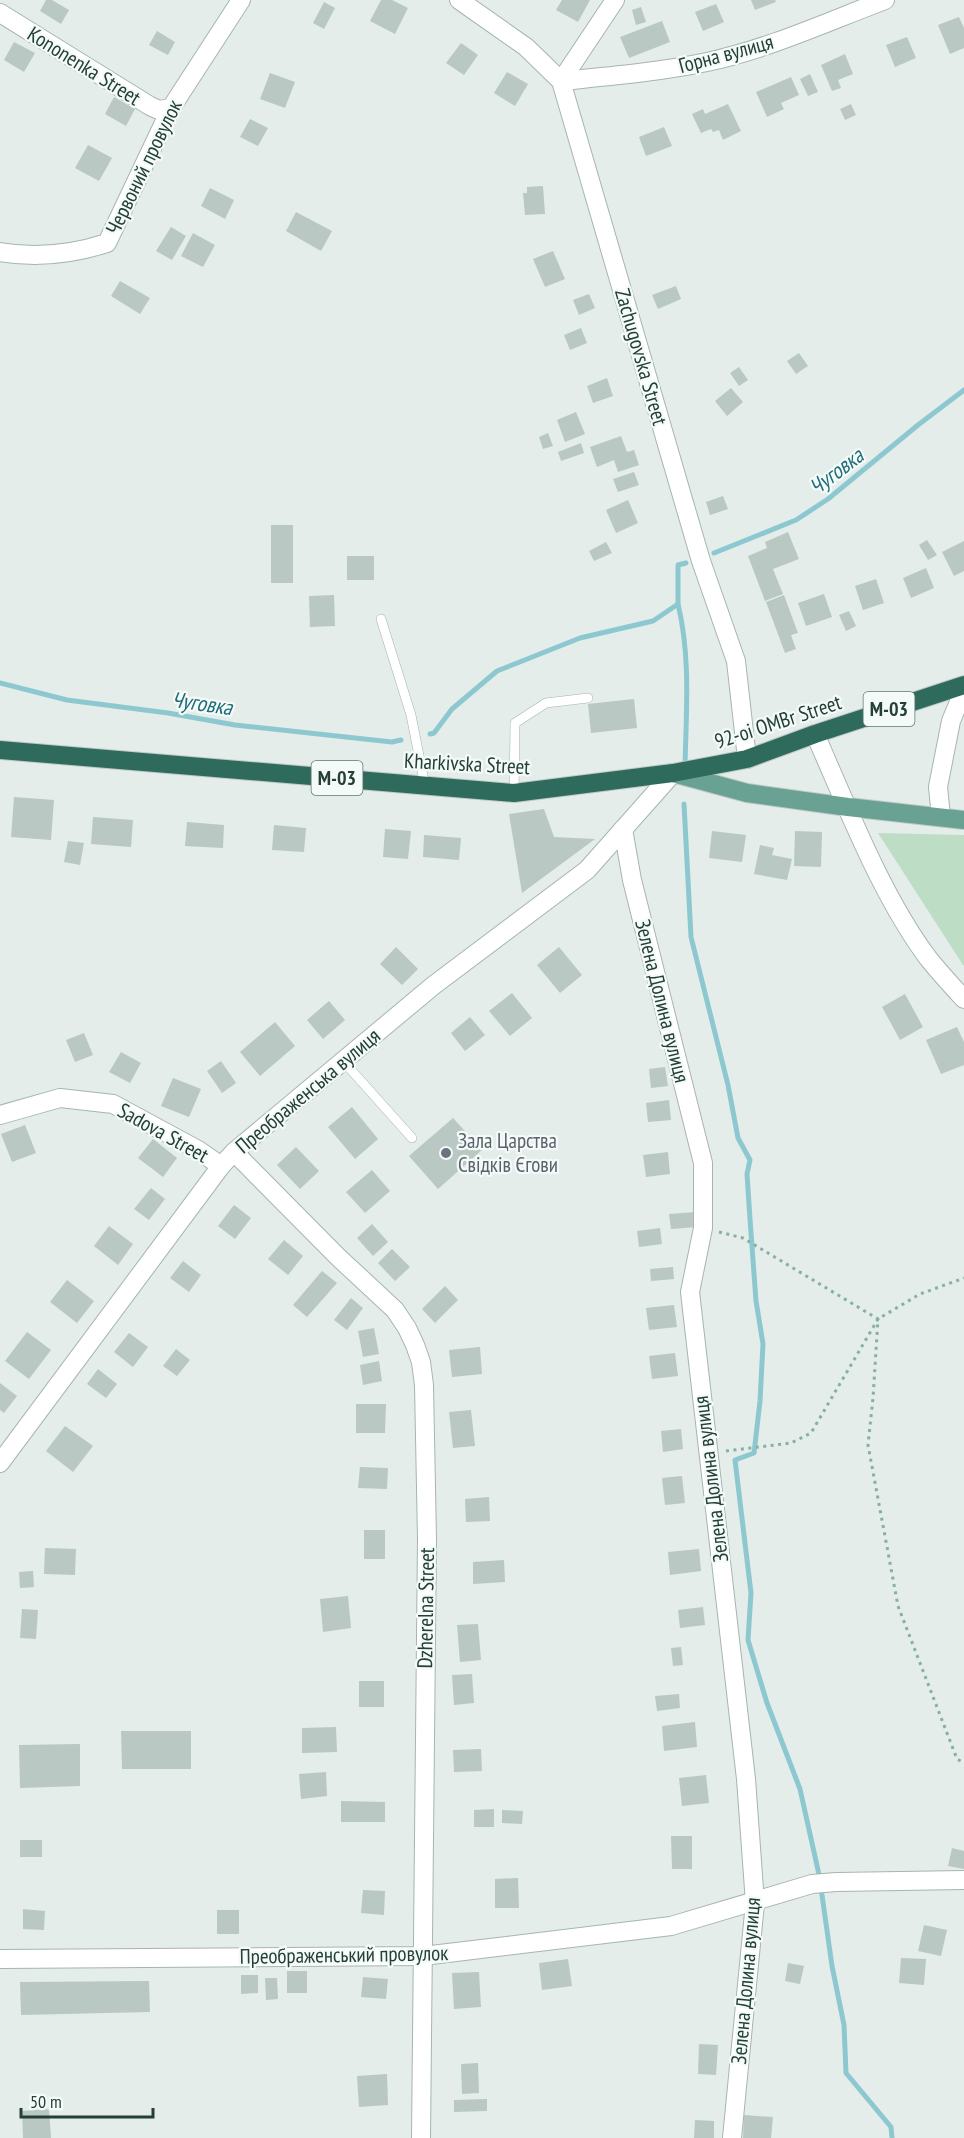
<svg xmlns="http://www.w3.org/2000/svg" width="964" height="2138" font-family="'PT Sans Narrow',sans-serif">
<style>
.green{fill:#bddec5}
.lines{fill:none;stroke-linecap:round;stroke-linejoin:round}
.stream{stroke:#8dc8d1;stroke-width:5}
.building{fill:#b9c8c2}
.lane-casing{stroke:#a6b5b0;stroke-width:10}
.street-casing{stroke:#a6b5b0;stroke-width:20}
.primary-casing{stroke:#c1c9c7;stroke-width:20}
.highway-casing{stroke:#c1c9c7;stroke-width:20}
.path{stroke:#85b0a2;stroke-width:3;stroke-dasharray:3 4.5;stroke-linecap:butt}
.lane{stroke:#fff;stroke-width:9}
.street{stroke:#fff;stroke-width:18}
.primary{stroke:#69a292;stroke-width:18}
.highway{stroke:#2f6b5d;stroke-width:18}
.worship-dot{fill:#6b7280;stroke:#f4faf7;stroke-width:2}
.labels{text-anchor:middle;stroke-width:4.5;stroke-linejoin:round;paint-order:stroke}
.shield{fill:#f4faf7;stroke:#627771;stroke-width:1.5}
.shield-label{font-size:20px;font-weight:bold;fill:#233f37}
.street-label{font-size:21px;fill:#233f37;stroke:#f4faf7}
.worship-label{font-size:21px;fill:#5b616d;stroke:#f4faf7;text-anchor:start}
.water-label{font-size:22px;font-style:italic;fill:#1e6d7a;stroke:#f4faf7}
</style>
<rect width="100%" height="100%" fill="#e4ede9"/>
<path class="green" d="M878,833L964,835V966L963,965Z"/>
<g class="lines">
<g class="stream">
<path d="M714,553L796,520L828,499L918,425L964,390"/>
<path d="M678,604C691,658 686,713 685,768"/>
<path d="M0,683L67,700L168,713L235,725L392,742L401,740"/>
<path d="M430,734L434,733L452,709L497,671L580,638L653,621L678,604V565L686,563"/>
<path d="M684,804L691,937L728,1085L738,1138L750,1160L747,1174L750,1219L756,1301L763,1344L760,1401L754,1453L735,1460L751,1593L748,1640L767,1703L800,1789L820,1879"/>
<path d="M821,1888L832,1966L844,2025L846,2073L891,2127L892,2138"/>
</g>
</g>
<g class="building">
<path d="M46,0H52L69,10L61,24L40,11Z"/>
<path d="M381,0H392L408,8L395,34L370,21Z"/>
<path d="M562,0H590L578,22L556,10Z"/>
<path d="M751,0H775L776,2L755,10Z"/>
<path d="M324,2L335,8L324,29L313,23Z"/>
<path d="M716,4L724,22L703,31L695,12Z"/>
<path d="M641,7L646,22L636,25L632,10Z"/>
<path d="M959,17L964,28V48L950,54L938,25Z"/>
<path d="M662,21L670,42L629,58L620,37Z"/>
<path d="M157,31L175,42L168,55L149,45Z"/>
<path d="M907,37L916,58L895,67L886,45Z"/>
<path d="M14,42L35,53L24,72L4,60Z"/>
<path d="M461,43L478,55L464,75L446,63Z"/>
<path d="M845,54L853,74L838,80L841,88L832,91L821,65Z"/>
<path d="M507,72L528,84L515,106L494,93Z"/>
<path d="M270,73L295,82L285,108L260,99Z"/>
<path d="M810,74L818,92L808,96L800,79Z"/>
<path d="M791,77L799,95L781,103L784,109L767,117L756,92Z"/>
<path d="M114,97L135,109L126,126L105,114Z"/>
<path d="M728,104L741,131L723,140L719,130L713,132L711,129L701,133L692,114L703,109L705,114Z"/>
<path d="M851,104L856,115L845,120L840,109Z"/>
<path d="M250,119L268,128L258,146L240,137Z"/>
<path d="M664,127L672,146L646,156L639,137Z"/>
<path d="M88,145L112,158L99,181L75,168Z"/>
<path d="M543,186L545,214L525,215L523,193H527V187Z"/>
<path d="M210,188L234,200L225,219L201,206Z"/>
<path d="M296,212L332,231L321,251L286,231Z"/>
<path d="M171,227L186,236L172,260L156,251Z"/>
<path d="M193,233L215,245L203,267L181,256Z"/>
<path d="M553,251L565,279L545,287L533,259Z"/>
<path d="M120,281L150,298L140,314L111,296Z"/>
<path d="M676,286L681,299L658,309L652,295Z"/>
<path d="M589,294L595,308L579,315L573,300Z"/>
<path d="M581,328L587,343L570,350L564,335Z"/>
<path d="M799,353L808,366L796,374L787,361Z"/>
<path d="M739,367L748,380L739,386L730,373Z"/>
<path d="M607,378L613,396L593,403L587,386Z"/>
<path d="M731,388L743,402L727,416L715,401Z"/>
<path d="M576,412L585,434L565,442L557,420Z"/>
<path d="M548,433L553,446L543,449L539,437Z"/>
<path d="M621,436L627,452L634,450L639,465L618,472L614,460L597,467L590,447Z"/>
<path d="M581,443L584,453L561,461L558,452Z"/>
<path d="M634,472L639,485L618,492L613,479Z"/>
<path d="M723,496L728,509L710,515L706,502Z"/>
<path d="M628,500L638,523L616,533L606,510Z"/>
<rect x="271" y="525" width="22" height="58"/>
<path d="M788,532L799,559L773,569L783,594L765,601L748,556L767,548L765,542Z"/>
<path d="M927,540L937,555L928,560L919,545Z"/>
<path d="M964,541V571L954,576L942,552Z"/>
<path d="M606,542L612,553L594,561L589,551Z"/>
<rect x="347" y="556" width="27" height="24"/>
<path d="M926,568L934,588L911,598L903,578Z"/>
<path d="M876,579L884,603L863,610L855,586Z"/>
<path d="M824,594L832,617L806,626L798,603Z"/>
<path d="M334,595L335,626L310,627L309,596Z"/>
<path d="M784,595L798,633L791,635L796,649L785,653L766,602Z"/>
<path d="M849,611L856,626L846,631L839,615Z"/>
<path d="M634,699L637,728L591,733L588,704Z"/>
<path d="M14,797L54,800L51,840L11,837Z"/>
<path d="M544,809L554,837L595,839L522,893L509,814Z"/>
<path d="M93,817L133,820L131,847L91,844Z"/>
<path d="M187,822L224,825L223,848L185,846Z"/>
<path d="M274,825L306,828L304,852L272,850Z"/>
<path d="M385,829L411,831L408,859L383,857Z"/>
<path d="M712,831L746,835L742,862L709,858Z"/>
<path d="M795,831L822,832L821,867L794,866Z"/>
<path d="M424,835L461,838L459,860L423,857Z"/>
<path d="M68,841L84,843L80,865L64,862Z"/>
<path d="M760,845L774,848L772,855L792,859L787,880L754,874Z"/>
<path d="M396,947L418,969L402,985L380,964Z"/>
<path d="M559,947L582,975L560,993L537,965Z"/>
<path d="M512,993L532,1018L510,1036L489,1011Z"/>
<path d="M905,994L923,1027L900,1040L882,1007Z"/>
<path d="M329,1001L345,1020L323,1039L307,1020Z"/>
<path d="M470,1017L485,1035L465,1051L451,1033Z"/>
<path d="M275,1022L295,1046L260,1076L240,1052Z"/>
<path d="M957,1027L964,1042V1065L941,1074L926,1040Z"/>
<path d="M84,1033L93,1055L75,1062L66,1040Z"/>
<path d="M121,1052L141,1063L130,1083L109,1072Z"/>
<path d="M221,1061L236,1083L222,1093L207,1071Z"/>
<path d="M665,1067L668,1086L651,1088L649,1069Z"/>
<path d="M173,1078L201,1089L189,1117L161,1106Z"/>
<path d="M669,1100L671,1120L648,1122L646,1103Z"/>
<path d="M352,1107L378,1139L355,1159L328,1127Z"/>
<path d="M453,1118L482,1150L438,1189L409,1156Z"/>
<path d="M25,1125L36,1153L12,1162L1,1134Z"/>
<path d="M153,1139L177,1158L163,1177L138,1158Z"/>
<path d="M296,1147L319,1171L300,1189L277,1165Z"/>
<path d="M668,1152L670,1174L646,1177L643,1155Z"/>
<path d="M372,1170L390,1191L365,1213L346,1192Z"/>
<path d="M151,1188L165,1199L149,1220L134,1209Z"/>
<path d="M234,1205L251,1218L235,1239L218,1226Z"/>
<path d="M695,1212L697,1227L671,1229L669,1214Z"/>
<path d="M372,1224L388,1242L373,1256L357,1238Z"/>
<path d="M109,1226L133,1244L118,1265L94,1246Z"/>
<path d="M660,1228L662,1244L639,1247L637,1231Z"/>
<path d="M284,1240L303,1256L288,1275L268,1259Z"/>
<path d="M392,1249L410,1267L395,1281L378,1263Z"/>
<path d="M183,1261L201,1275L189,1292L170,1278Z"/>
<path d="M673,1267L674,1279L651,1281L650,1269Z"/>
<path d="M322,1271L337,1283L307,1317L293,1305Z"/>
<path d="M67,1280L94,1301L77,1323L50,1302Z"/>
<path d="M445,1286L458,1300L435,1323L422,1309Z"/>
<path d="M351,1298L363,1308L347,1330L334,1320Z"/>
<path d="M674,1305L677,1327L649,1330L646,1308Z"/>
<path d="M374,1328L379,1354L363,1357L358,1331Z"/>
<path d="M27,1332L51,1350L29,1379L5,1361Z"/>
<path d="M129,1333L148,1347L133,1367L114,1352Z"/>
<path d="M480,1347L482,1374L452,1377L449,1350Z"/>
<path d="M176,1349L190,1360L177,1376L163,1366Z"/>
<path d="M675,1353L678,1376L652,1379L649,1356Z"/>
<path d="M379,1361L382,1381L363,1385L360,1365Z"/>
<path d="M98,1369L117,1384L106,1398L87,1384Z"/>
<path d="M0,1383L17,1396L4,1413L0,1410Z"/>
<path d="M356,1404H386L385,1433H356Z"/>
<path d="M471,1410L475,1446L453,1448L449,1412Z"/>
<path d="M65,1426L93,1446L73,1472L46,1451Z"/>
<path d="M681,1429L683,1449L663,1452L661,1431Z"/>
<path d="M360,1467L388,1468L387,1489L358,1488Z"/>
<path d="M682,1476L685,1503L665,1505L662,1478Z"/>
<path d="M489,1497L490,1521L466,1522L465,1499Z"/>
<rect x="364" y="1530" width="21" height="29"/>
<path d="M45,1548L76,1549L75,1575L44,1574Z"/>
<path d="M699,1549L701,1571L670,1575L668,1552Z"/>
<path d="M504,1560L505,1582L473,1584V1562Z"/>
<path d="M33,1571L34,1587L20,1588L19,1572Z"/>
<path d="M348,1596L351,1628L323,1632L320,1599Z"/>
<path d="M703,1607L705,1625L680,1628L678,1610Z"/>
<path d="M22,1609L38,1610L36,1639L20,1638Z"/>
<path d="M478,1624L481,1660L460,1662L457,1625Z"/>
<path d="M681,1647L683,1665L673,1666L671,1648Z"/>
<path d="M472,1674L474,1703L454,1705L452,1675Z"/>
<rect x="359" y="1681" width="25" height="26"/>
<path d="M679,1694L680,1708L657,1711L655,1696Z"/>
<path d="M695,1722L697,1747L664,1751L662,1726Z"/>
<path d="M336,1727L337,1752L302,1753V1728Z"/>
<path d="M121,1731H191V1769H122Z"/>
<path d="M80,1744V1786L20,1788L19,1745Z"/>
<path d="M481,1749L482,1771L454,1772L453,1750Z"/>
<path d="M326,1772L327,1796L301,1799L299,1774Z"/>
<path d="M706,1775L709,1803L682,1806L679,1778Z"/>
<path d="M341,1801L385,1802V1822H341Z"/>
<path d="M494,1809V1827H474V1810Z"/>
<path d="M502,1810L523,1811L522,1824L502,1823Z"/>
<path d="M671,1836H692V1869H672Z"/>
<rect x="20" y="1840" width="22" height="17"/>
<path d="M952,1848L964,1851V1869L948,1866Z"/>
<path d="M518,1878L519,1908H495V1879Z"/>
<path d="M363,1890L385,1891L384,1915L361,1913Z"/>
<path d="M23,1909L45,1911L44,1930L23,1929Z"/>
<rect x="217" y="1910" width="22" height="24"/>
<path d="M924,1925L947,1930L941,1956L918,1951Z"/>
<path d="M901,1958L926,1959L924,1985L899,1983Z"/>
<path d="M568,1959L572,1986L542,1990L539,1963Z"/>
<path d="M788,1963L804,1966L800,1984L785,1981Z"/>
<rect x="287" y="1971" width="20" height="22"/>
<path d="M479,1972L481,2007L454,2009L452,1973Z"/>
<path d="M241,1975H258V1993L241,1994Z"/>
<path d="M363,1977L388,1979L386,1999L361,1997Z"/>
<path d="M265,1978H277L278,1999L266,2000Z"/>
<path d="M149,1981L150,2012L21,2015L20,1982Z"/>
<path d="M699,2044L718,2045L716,2075L698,2074Z"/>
<path d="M478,2063L479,2093L462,2094L461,2064Z"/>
<path d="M387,2074L388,2105L359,2107L357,2076Z"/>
<path d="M487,2099V2111L454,2112V2100Z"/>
<path d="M49,2109L51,2138H23L22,2111Z"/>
<path d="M744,2115L773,2117L771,2138H743Z"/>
<path d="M695,2120L714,2121V2138H694Z"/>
</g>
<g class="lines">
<defs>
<g id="lane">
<path d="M381,619L411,715L425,786"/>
<path d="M514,793L515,723L546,703L588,698"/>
<path d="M344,1062L412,1138"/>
</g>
<g id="street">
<path d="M459,0L526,47L561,81L701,561L736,661L747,759"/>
<path d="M0,13L150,106L159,110L171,108"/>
<path d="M561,81C610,76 659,72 707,62C768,49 827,22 885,0"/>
<path d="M561,81L615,0"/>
<path d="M0,252C35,258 73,254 107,243L171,108L241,0"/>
<path d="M815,734C847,806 881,895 928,958C939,972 952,986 964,999"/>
<path d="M941,817L938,787L951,721L964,690"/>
<path d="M623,829L632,880L703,1163V1228L690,1292L746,1779L755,1903L732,2138"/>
<path d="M0,1115L60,1098L113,1104L198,1150L221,1166"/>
<path d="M234,1152L338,1257L395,1310L407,1328L415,1345L421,1362L424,1385L427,1539L421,2138"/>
<path d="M0,1463L221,1166L234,1152L434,985L587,870L673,773"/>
<path d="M0,1959L423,1956L671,1926L812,1884L836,1882L964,1880"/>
</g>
<path id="primary" d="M673,773L747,793L848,807L964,820"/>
<path id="highway" d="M0,750L514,793L673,773L747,759L815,734L964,685"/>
</defs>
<use href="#lane" class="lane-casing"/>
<use href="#street" class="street-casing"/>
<use href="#primary" class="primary-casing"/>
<use href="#highway" class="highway-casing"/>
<g class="path">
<path d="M719,1232L743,1238L878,1319L873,1398L868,1445L898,1606L957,1759L964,1763"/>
<path d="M726,1451L791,1443L811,1433L878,1319L920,1294L964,1278"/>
</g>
<use href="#lane" class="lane"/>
<use href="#street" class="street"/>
<use href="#primary" class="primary"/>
<use href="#highway" class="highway"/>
</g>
<circle class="worship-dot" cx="446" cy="1153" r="6"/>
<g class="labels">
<g class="shield">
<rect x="863.5" y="692" width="51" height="34" rx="4.5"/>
<rect x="311.5" y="761" width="51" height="34" rx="4.5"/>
</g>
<g class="shield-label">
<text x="889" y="716">М-03</text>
<text x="337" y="785">М-03</text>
</g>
<g class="street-label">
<text transform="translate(726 54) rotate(-15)" y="7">Горна вулиця</text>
<text transform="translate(84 66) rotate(32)" y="7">Kononenka Street</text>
<text transform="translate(144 167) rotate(-64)" y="7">Червоний провулок</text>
<text transform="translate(641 357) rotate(74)" y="7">Zachugovska Street</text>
<text transform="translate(778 722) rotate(-18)" y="7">92-oi OMBr Street</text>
<text transform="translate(467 764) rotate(3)" y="7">Kharkivska Street</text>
<text transform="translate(662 1001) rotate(76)" y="7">Зелена Долина вулиця</text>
<text transform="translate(308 1091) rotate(-40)" y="7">Преображенська вулиця</text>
<text transform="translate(163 1133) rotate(29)" y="7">Sadova Street</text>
<text transform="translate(711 1479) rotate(-97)" y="7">Зелена Долина вулиця</text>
<text transform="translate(426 1608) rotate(-89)" y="7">Dzherelna Street</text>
<text transform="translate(344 1955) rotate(-1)" y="7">Преображенський провулок</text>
<text transform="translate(746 1981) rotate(-85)" y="7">Зелена Долина вулиця</text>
</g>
<g class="worship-label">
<text x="458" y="1148">Зала Царства<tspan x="458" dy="24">Свідків Єгови</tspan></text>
</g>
<g class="water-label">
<text transform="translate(836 471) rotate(-37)" y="8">Чуговка</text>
<text transform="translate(202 703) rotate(8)" y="8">Чуговка</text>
</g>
</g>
<path d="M21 2108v9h132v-9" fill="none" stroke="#233f37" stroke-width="3"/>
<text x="30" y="2108" font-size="18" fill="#233f37" stroke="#f4faf7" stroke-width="4.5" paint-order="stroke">50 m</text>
</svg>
